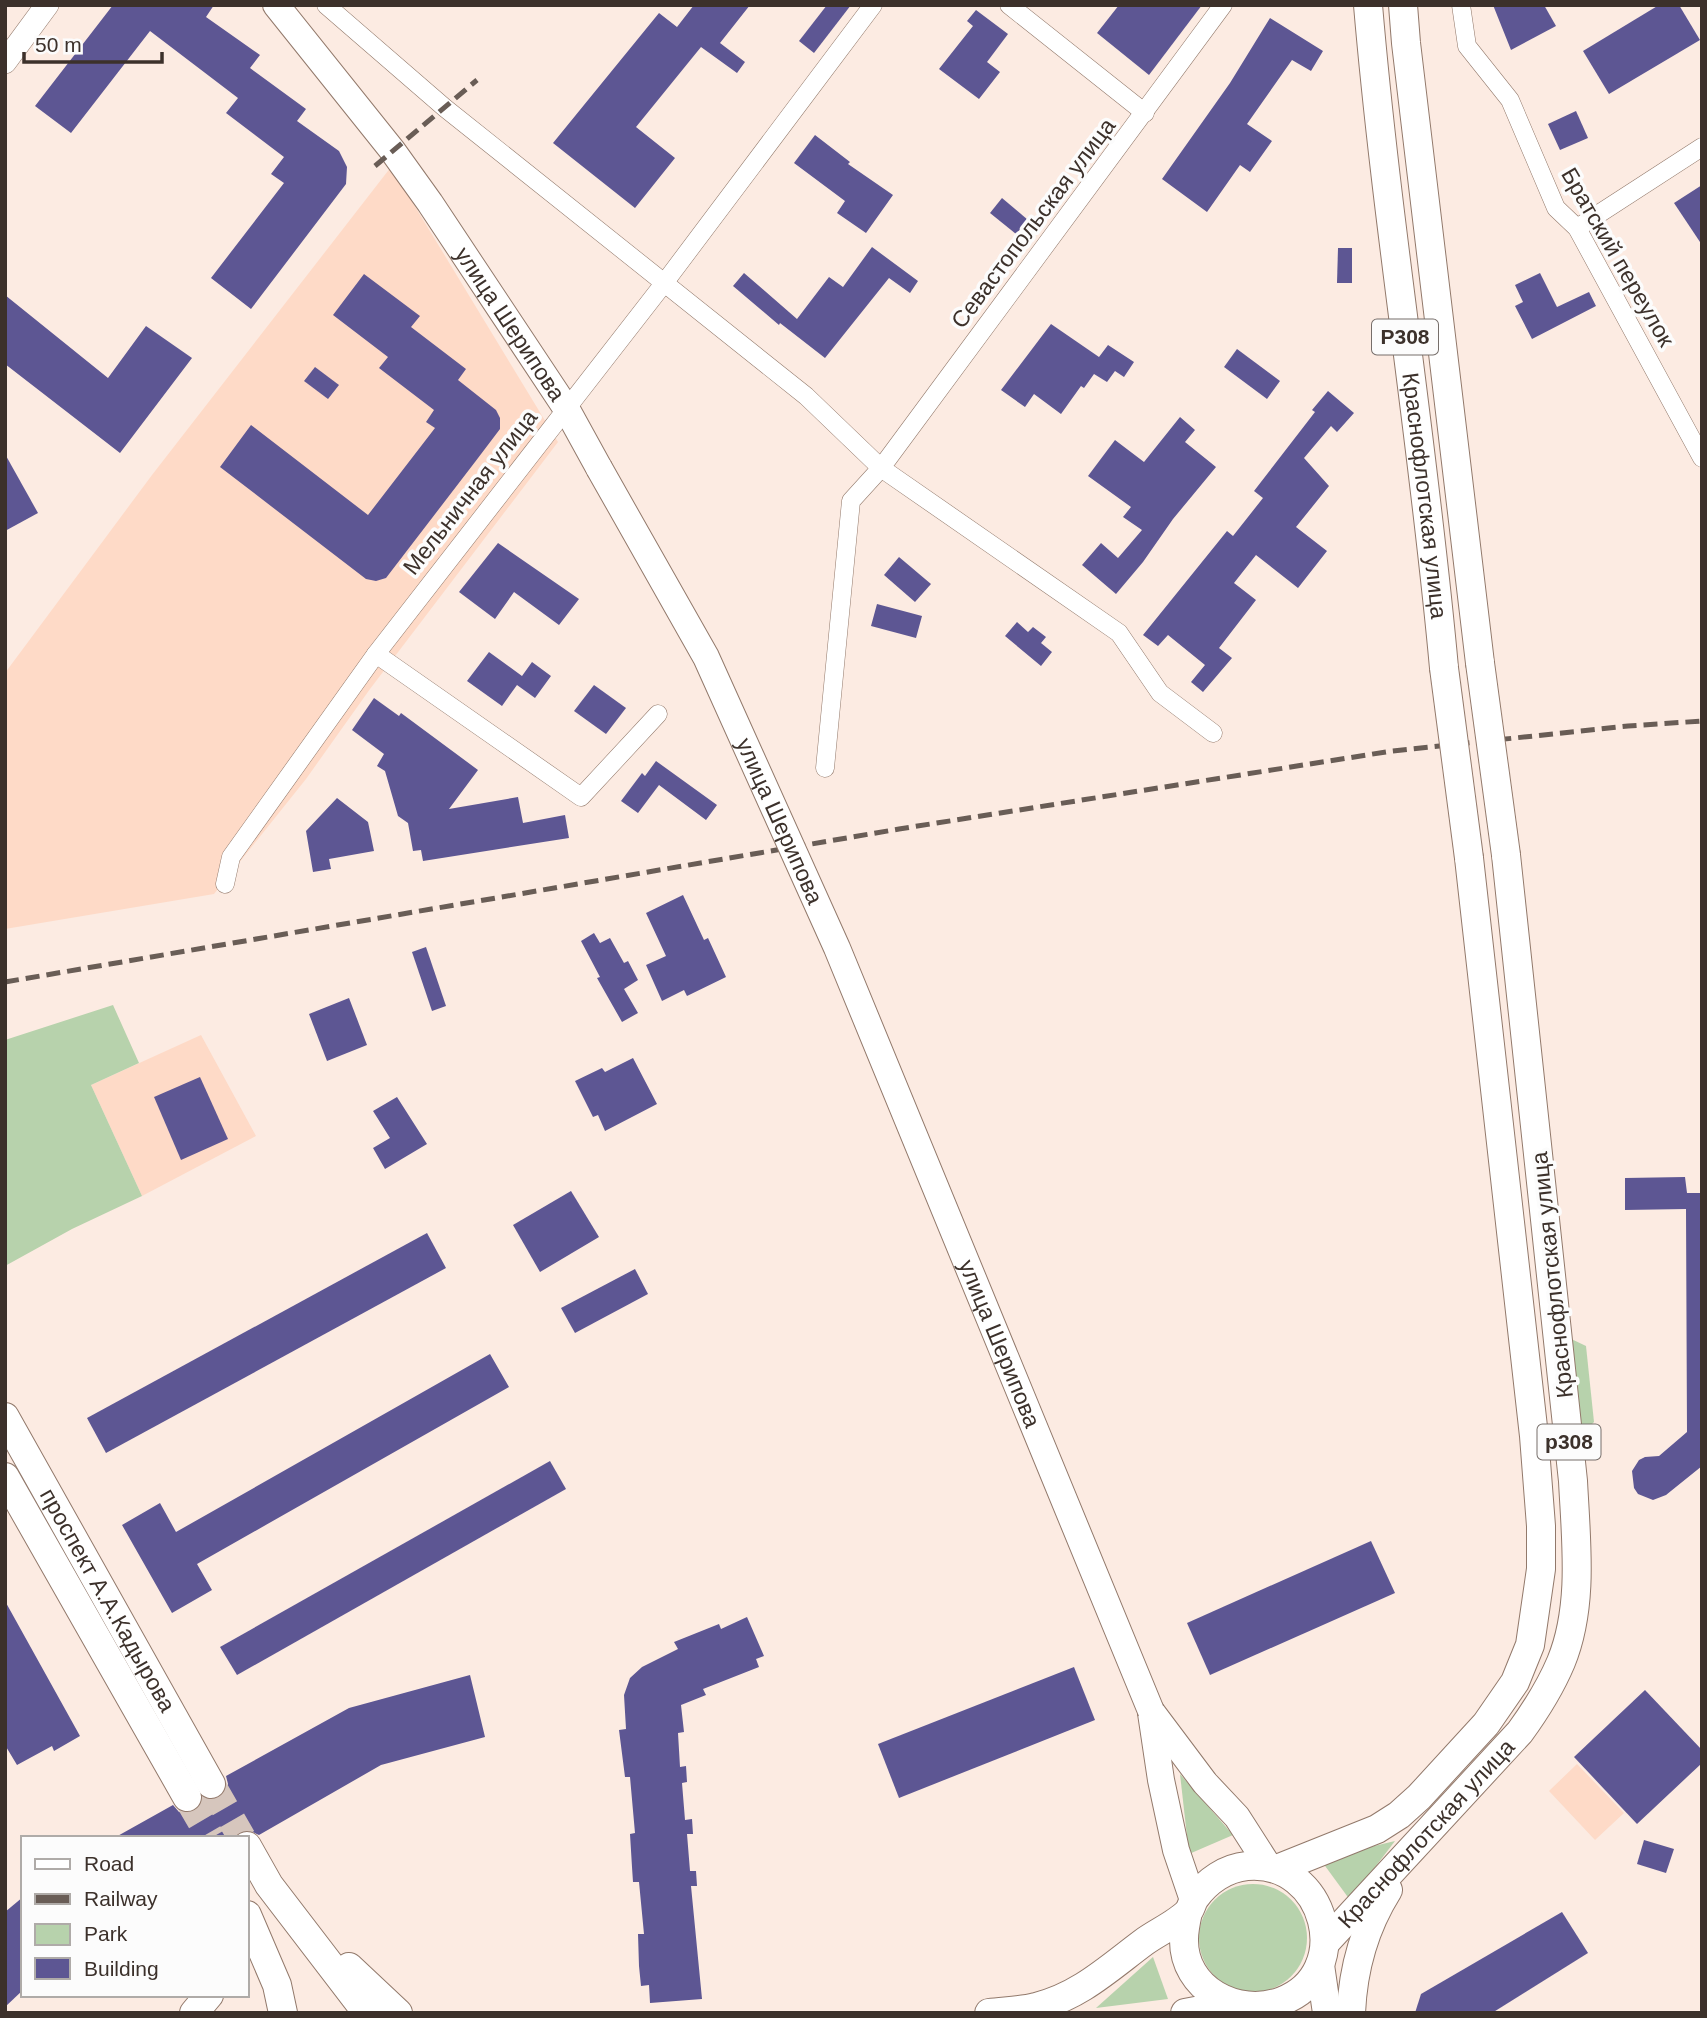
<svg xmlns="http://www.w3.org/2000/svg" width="1707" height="2018" font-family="Helvetica,sans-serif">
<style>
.built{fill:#fedac7}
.green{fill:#b7d2ac}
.building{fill:#5d5693}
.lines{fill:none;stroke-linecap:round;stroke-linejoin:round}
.primary-tunnel{stroke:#d6c6bd;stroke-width:28;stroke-dasharray:28 14;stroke-linecap:butt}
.minor-casing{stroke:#92796b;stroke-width:19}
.tertiary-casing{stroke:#92796b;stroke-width:24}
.secondary-casing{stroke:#92796b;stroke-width:28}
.primary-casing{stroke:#92796b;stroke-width:30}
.minor{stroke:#fff;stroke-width:18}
.tertiary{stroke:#fff;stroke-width:23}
.secondary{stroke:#fff;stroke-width:26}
.primary{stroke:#fff;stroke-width:28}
.rail{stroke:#695d56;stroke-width:5;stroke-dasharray:14 7;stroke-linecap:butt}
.secondary-bridge-casing{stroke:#92796b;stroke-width:28;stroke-linecap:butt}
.primary-bridge-casing{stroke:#92796b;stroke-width:30;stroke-linecap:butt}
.secondary-bridge{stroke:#fff;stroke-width:26}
.primary-bridge{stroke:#fff;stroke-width:28}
.labels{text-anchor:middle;stroke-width:7;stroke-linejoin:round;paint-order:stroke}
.shield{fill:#fcfcfc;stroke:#766e6a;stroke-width:2}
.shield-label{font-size:21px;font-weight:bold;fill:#3c312b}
.street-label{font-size:23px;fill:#3c312b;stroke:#fcfcfc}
</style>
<rect width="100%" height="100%" fill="#fcebe2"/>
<g class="built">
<path d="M391,167L558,442L370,689L306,779L214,894L5,929V673L152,475Z"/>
<path d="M201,1035L256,1136L142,1196L91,1085Z"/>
<path d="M1577,1764L1624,1813L1595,1840L1549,1791Z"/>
</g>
<g class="green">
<path d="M113,1005L139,1063L91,1085L142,1196L72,1229L5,1266V1040Z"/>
<path d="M1565,1336L1586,1346L1594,1422L1578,1438Z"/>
<path d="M1180,1774L1233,1835L1189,1854Z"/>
<path d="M1395,1841L1350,1900L1320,1859Z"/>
<circle cx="1253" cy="1938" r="54"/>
<path d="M1153,1957L1168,1999L1096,2008Z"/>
</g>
<g class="building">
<path d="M113,5H214L206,17L260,55L250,68L306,109L297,121L339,151L347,167L346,184L251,309L211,278L284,183L271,174L284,157L226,113L238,98L150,31L71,133L35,106Z"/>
<path d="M694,5H750L720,43L745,62L737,73L701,47L636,127L675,158L635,208L553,143L659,13L677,27Z"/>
<path d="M827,5H851L814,53L799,41Z"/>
<path d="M1119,5H1202L1149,75L1097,33Z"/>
<path d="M1493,5H1544L1556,26L1511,50Z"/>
<path d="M1659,5H1679L1700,40L1609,94L1583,51Z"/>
<path d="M976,10L1008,34L987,62L1000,72L979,99L939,69L973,26L967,21Z"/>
<path d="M1270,18L1323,51L1311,71L1292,60L1247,124L1272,141L1250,172L1240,165L1207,212L1162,179L1230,83Z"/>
<path d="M1576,111L1588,138L1560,150L1548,124Z"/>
<path d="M815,135L850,162L848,164L893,195L866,233L837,213L845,201L794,163Z"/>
<path d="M1702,185V245L1674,203Z"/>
<path d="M1002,198L1028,220L1016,234L990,213Z"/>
<path d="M872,247L918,281L910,293L889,278L825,358L780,323L779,325L733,286L744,273L797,319L829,277L843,287Z"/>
<path d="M1338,248H1352V283H1337Z"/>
<path d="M1540,273L1557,307L1589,292L1596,306L1532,339L1515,306L1523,302L1515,285Z"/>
<path d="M364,274L420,316L411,327L466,369L458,380L496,410L500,418V429L475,462L386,578L376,581L366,579L220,467L251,425L368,515L435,428L426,422L434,410L379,368L388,357L333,315Z"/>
<path d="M5,295L108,378L146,326L192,358L120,453L5,364Z"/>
<path d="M1051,324L1099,357L1108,345L1134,362L1124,377L1115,371L1107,382L1094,374L1084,388L1081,386L1061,414L1034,394L1025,407L1001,390Z"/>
<path d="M1237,349L1280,381L1267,399L1224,367Z"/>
<path d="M315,367L339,385L328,399L304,381Z"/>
<path d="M1328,391L1354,413L1337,432L1331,426L1304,458L1329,486L1296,527L1327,551L1298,588L1256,555L1234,583L1256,600L1219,648L1232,658L1203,692L1191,682L1205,665L1168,635L1158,646L1143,635L1227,531L1233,536L1263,498L1254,491L1315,412L1312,410Z"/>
<path d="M1180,417L1195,430L1185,442L1216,467L1173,519L1143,562L1116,594L1082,565L1101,543L1118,558L1142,530L1123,517L1131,507L1088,476L1115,440L1144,462Z"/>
<path d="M5,454L38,513L5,531Z"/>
<path d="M498,543L579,599L559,625L514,592L495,619L459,592Z"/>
<path d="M899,557L931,584L915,602L884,575Z"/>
<path d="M877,604L922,616L916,638L871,626Z"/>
<path d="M1017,622L1028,632L1033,627L1046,637L1041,643L1052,652L1041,666L1005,636Z"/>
<path d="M489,652L522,676L532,662L551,676L535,698L517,685L502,706L467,681Z"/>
<path d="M594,685L626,708L606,734L574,711Z"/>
<path d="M374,698L399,716L401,713L478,770L449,809L518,797L523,823L565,815L569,838L423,861L421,850L413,851L408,823L398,816L385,771L377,766L384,754L352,730Z"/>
<path d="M656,761L717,805L706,820L659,785L638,813L621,801L642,773L645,776Z"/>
<path d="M337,798L368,822L374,851L329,859L331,869L313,872L306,831Z"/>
<path d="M683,895L704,940L708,938L726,977L687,996L684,990L662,1001L646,965L666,956L646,913Z"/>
<path d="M594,933L600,943L610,938L624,963L628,961L638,980L624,989L638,1013L622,1022L597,978L600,977L581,941Z"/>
<path d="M426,947L446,1006L432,1011L412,952Z"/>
<path d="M349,998L367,1045L327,1061L309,1014Z"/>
<path d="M633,1058L657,1104L605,1131L598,1115L593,1117L575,1081L602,1068L605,1072Z"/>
<path d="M200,1077L228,1139L181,1160L154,1097Z"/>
<path d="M397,1097L427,1144L385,1169L373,1148L390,1138L373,1111Z"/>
<path d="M1685,1177L1687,1193H1702V1466L1666,1495L1653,1500L1638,1494L1634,1488L1632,1471L1639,1460L1645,1457L1659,1456L1687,1432L1686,1209L1625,1210V1178Z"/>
<path d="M571,1191L599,1237L540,1272L513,1225Z"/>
<path d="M427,1233L446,1268L106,1453L87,1418Z"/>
<path d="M635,1269L648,1294L575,1333L561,1308Z"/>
<path d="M490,1354L509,1387L197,1564L212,1590L172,1613L122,1525L160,1503L176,1532Z"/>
<path d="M550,1461L566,1489L237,1675L220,1647Z"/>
<path d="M1371,1541L1395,1593L1210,1675L1187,1623Z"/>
<path d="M5,1601L80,1736L54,1751L52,1746L17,1765L5,1745Z"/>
<path d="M747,1617L764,1656L756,1659L759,1667L703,1689L706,1695L681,1705L684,1732L678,1733L680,1767L686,1766L687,1782L682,1783L685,1820L692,1819L693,1834H687L690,1871H696L697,1886H691L702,1999L650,2003L649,1985L641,1986L639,1966L638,1934H644L639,1882H633L632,1867L630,1834L635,1833L630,1777H625L619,1730L626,1729L624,1695L630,1678L642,1667L678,1649L674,1642L719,1624L721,1629Z"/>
<path d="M1074,1667L1095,1720L899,1798L878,1744Z"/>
<path d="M470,1675L485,1737L381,1765L259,1835L246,1829L238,1832L233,1838H114L173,1805L179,1812L188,1814L196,1811L201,1806L203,1799L211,1801L219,1799L226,1792L228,1784L226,1776L349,1708Z"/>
<path d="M1645,1690L1702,1750V1763L1637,1824L1574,1757Z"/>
<path d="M1644,1840L1674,1849L1666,1873L1637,1864Z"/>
<path d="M23,1897V1990L5,2007V1912Z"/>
<path d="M1562,1912L1588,1953L1492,2013H1415L1421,1994Z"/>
</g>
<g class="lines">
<g class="primary-tunnel">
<path d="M211,1784L242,1838"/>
<path d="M187,1797L211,1838"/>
</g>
<defs>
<g id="minor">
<path d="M326,5L445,108L806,396L881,468L851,501L825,768"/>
<path d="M1009,5L1145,113"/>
<path d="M1461,5L1467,46L1510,100L1556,208L1577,228L1702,458"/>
<path d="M1577,228L1702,147"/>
<path d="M376,654L581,797L658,714"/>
<path d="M1213,733L1160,693L1119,633L881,468L1223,5"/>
<path d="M225,884L231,857L376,654L665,282L873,5"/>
</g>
<path id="tertiary" d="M5,62L47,5"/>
<g id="secondary">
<path id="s1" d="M276,5L392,150L430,203L566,408L599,468"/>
<path d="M1151,1711L1205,1783L1237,1817L1269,1867"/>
<path d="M1151,1713L1161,1780L1176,1850L1193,1900"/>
</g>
<g id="primary">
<path id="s2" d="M1368,5C1387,227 1424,446 1444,668"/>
<path d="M1403,5L1406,43L1480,663"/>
<path id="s3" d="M5,1417L211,1784"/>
<path d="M5,1477L187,1797"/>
<path d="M247,1846L269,1885L367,2013"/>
<path d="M1277,1869L1377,1829L1399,1815L1419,1797L1486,1724L1515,1682L1530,1645L1541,1569V1526L1534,1436L1469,858"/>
<path d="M247,1915L277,1985L283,2013"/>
<path id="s4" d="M1325,1943L1520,1732C1536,1710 1550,1688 1561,1662C1584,1606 1576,1541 1573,1481L1506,855"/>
<path d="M1320,1965L1327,2013"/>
<path d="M349,1967L398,2013"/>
<path d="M194,2013L209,1995"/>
<path d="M989,2013C1004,2011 1022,2011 1036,2007C1080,1996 1109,1968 1144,1942C1156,1933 1178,1923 1188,1912C1191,1909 1192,1902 1195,1898C1207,1881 1226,1868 1247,1866C1326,1859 1356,1973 1282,2001C1237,2018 1183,1989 1184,1939C1184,1930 1186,1921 1188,1912"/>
<path d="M1185,2013L1232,2004"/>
<path d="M1351,2013C1353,1968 1364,1928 1388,1890"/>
</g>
</defs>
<use href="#minor" class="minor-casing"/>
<use href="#tertiary" class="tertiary-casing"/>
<use href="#secondary" class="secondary-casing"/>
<use href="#primary" class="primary-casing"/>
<use href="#minor" class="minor"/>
<use href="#tertiary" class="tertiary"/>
<use href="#secondary" class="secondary"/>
<use href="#primary" class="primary"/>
<g class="rail">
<path d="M375,166L477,80"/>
<path d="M5,982L899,829L1392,751L1628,726L1702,721"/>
</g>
<defs>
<g id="secondary-bridge">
<path id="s5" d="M599,468L706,657L837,948L1151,1711"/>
</g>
<g id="primary-bridge">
<path d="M1480,663L1506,855"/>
<path d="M1444,668L1469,858"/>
</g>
</defs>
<use href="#secondary-bridge" class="secondary-bridge-casing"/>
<use href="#primary-bridge" class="primary-bridge-casing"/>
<use href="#secondary-bridge" class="secondary-bridge"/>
<use href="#primary-bridge" class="primary-bridge"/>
</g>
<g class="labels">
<g class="shield">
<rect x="1372" y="319.5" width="66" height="35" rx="5"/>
<rect x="1537.5" y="1424.5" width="63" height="35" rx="5"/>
</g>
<g class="shield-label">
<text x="1405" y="344">P308</text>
<text x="1569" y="1449">p308</text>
</g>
<g class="street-label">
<text transform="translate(1033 223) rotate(-53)" y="8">Севастопольская улица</text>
<text transform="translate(1618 257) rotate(60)" y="8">Братский переулок</text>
<text dy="8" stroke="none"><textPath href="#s1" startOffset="396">улица Шерипова</textPath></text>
<text transform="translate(470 492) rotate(-52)" y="8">Мельничная улица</text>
<text dy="8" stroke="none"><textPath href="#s2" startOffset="494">Краснофлотская улица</textPath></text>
<text dy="8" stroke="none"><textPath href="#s5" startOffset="397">улица Шерипова</textPath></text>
<text transform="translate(1552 1275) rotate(-96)" y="8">Краснофлотская улица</text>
<text dy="8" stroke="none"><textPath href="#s5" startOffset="964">улица Шерипова</textPath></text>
<text dy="8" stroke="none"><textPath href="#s3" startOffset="210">проспект А.А.Кадырова</textPath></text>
<text dy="8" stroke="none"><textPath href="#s4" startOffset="149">Краснофлотская улица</textPath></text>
</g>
</g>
<rect width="1707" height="2018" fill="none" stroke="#3c312b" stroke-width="14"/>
<rect x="21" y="1836" width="228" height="161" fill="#fcfcfc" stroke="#afaba8" stroke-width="2"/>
<rect x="35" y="1859" width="35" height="10" fill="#ffffff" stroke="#afaba8" stroke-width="2"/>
<text x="84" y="1871" font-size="21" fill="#3c312b">Road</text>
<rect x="35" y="1894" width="35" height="10" fill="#695d56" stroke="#afaba8" stroke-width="2"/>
<text x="84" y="1906" font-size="21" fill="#3c312b">Railway</text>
<rect x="35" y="1924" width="35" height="21" fill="#b7d2ac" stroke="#afaba8" stroke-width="2"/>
<text x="84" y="1941" font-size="21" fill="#3c312b">Park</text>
<rect x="35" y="1958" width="35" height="21" fill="#5d5693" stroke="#afaba8" stroke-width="2"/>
<text x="84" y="1976" font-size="21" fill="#3c312b">Building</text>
<path d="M24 52v10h138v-10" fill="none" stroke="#3c312b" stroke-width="3.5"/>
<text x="35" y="52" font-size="21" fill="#3c312b" stroke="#fcfcfc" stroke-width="5" paint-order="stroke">50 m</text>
</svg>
